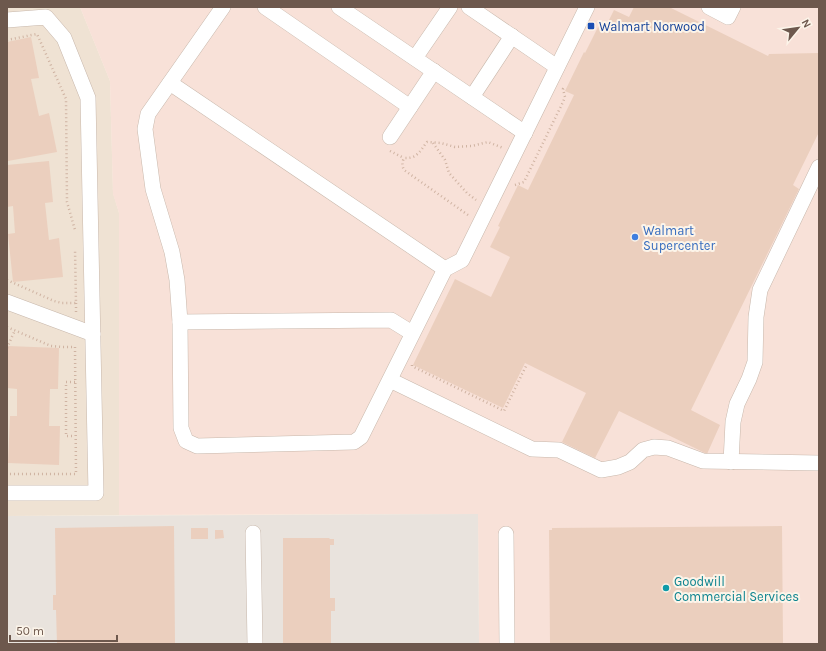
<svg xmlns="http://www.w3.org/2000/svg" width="826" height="651" font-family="Karla,sans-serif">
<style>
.residential{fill:#efe2d3}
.commercial{fill:#f8e1d8}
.industrial{fill:#e9e3dd}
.building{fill:#ebcfbe}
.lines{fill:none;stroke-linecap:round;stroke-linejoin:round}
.minor-casing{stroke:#c8b8ac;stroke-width:16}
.path{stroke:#cfb3a2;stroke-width:2.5;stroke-dasharray:1 3;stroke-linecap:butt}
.minor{stroke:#fff;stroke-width:15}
.transit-dot{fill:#1a4fb4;stroke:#fcf4e9;stroke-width:1.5}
.shop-dot{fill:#3f7fe0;stroke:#fcf4e9;stroke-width:1.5}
.culture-dot{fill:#0f9aa8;stroke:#fcf4e9;stroke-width:1.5}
.labels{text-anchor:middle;stroke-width:4;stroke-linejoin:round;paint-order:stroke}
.transit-label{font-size:13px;fill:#164399;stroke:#fcf4e9;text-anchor:start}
.shop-label{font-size:13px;fill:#366cbe;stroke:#fcf4e9;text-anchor:start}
.culture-label{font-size:13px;fill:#0d838f;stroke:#fcf4e9;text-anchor:start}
</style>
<rect width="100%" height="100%" fill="#f9f0e3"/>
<path class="residential" d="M7,7H80L110,81L113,193L119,213V515L7,516Z"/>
<path class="commercial" d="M80,7H819V644H479L478,514L119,515V213L113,194L110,81Z"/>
<path class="industrial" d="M478,514L479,644H9L7,608V516Z"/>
<g class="building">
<path d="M634,7H669L768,56L769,54L819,53V132L793,185L799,189L691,410L720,425L707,454L619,411L595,458L562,442L586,393L525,363L503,408L413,365L455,279L491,297L510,257L490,247L500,227L498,226L518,185L528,190L574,95L565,91L584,52L585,53L601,21L607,24L614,10L629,17Z"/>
<path d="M31,37L39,78L31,79L39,116L49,113L57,152L8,161L7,42Z"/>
<path d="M49,161L53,202L45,203L49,240L59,238L63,277L13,282L8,234L15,233L13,206L7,207V165Z"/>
<path d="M8,346L59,348L58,389H50L49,426H60L59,465L8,463L10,416H17V389L7,388Z"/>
<path d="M174,526L175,644H57L56,610H53V595H56L55,528Z"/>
<path d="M782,526L783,644H550L549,530H552V528Z"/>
<rect x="191" y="528" width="17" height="11"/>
<path d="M215,530H223L224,538L215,539Z"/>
<path d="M283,538H329L330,539H334V545H330V598H335V611H331V644H283Z"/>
</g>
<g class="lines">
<defs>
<g id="minor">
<path d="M223,7L148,114L145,129L153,189L172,252L177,280L180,322L181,428L186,441L197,446L354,442L361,437L445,269L462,260L587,7"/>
<path d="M265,7L410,107"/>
<path d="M339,7L525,133"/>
<path d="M469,7L557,67"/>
<path d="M709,7L728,17L733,7"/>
<path d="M7,20L46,17L64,38L88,98L96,493H7"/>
<path d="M415,58L450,7"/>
<path d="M170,83L445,269"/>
<path d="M472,97L512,36"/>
<path d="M390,137L434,71"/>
<path d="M7,302L93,334"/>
<path d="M180,322L391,320L412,333"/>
<path d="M390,380L532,449L559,450L601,470L618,467L630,462L643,450L654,447L668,448L703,461L819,463"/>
<path d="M731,462L733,422L737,404L749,379L755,362L756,317L760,290L819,167"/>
<path d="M253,533L255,644"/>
<path d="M506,534L507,644"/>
</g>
</defs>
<use href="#minor" class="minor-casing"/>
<g class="path">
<path d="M7,40L37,34L66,99L67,202L75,230"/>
<path d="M433,143L445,160L449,173L467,193L476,200"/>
<path d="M390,151L404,158"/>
<path d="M515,185L524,182L563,102L565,97L563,89L564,88"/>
<path d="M468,215L404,170C402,166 402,162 404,158C417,159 420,151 427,142L441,143L455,147L472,146L488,142L503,148"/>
<path d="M7,280L54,301L62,303H76L75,249"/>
<path d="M76,303V312"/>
<path d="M7,327L51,346L63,347H75L76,474H7"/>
<path d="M7,348L15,330"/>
<path d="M412,365V366L504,411L527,364"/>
<path d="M75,382H66V436H75"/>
</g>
<use href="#minor" class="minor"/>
</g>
<rect class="transit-dot" x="587" y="22" width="8" height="8" rx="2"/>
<circle class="shop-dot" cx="635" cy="237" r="4"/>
<circle class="culture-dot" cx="666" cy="588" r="4"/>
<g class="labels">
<g class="transit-label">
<text x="599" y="31">Walmart Norwood</text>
</g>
<g class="shop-label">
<text x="643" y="235">Walmart<tspan x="643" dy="15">Supercenter</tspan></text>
</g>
<g class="culture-label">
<text x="674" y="586">Goodwill<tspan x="674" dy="15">Commercial Services</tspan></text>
</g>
</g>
<rect width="826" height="651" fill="none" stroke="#6d584d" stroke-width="16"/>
<g transform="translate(798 28) rotate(61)" stroke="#fcf4e9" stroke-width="3" paint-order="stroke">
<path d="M0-3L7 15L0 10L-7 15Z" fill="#6d584d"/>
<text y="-6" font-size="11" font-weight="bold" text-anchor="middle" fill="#6d584d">N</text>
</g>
<path d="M10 635v6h107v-6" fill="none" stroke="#6d584d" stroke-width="2"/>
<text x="16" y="635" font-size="12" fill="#6d584d" stroke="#fcf4e9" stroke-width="3" paint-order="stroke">50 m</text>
</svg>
